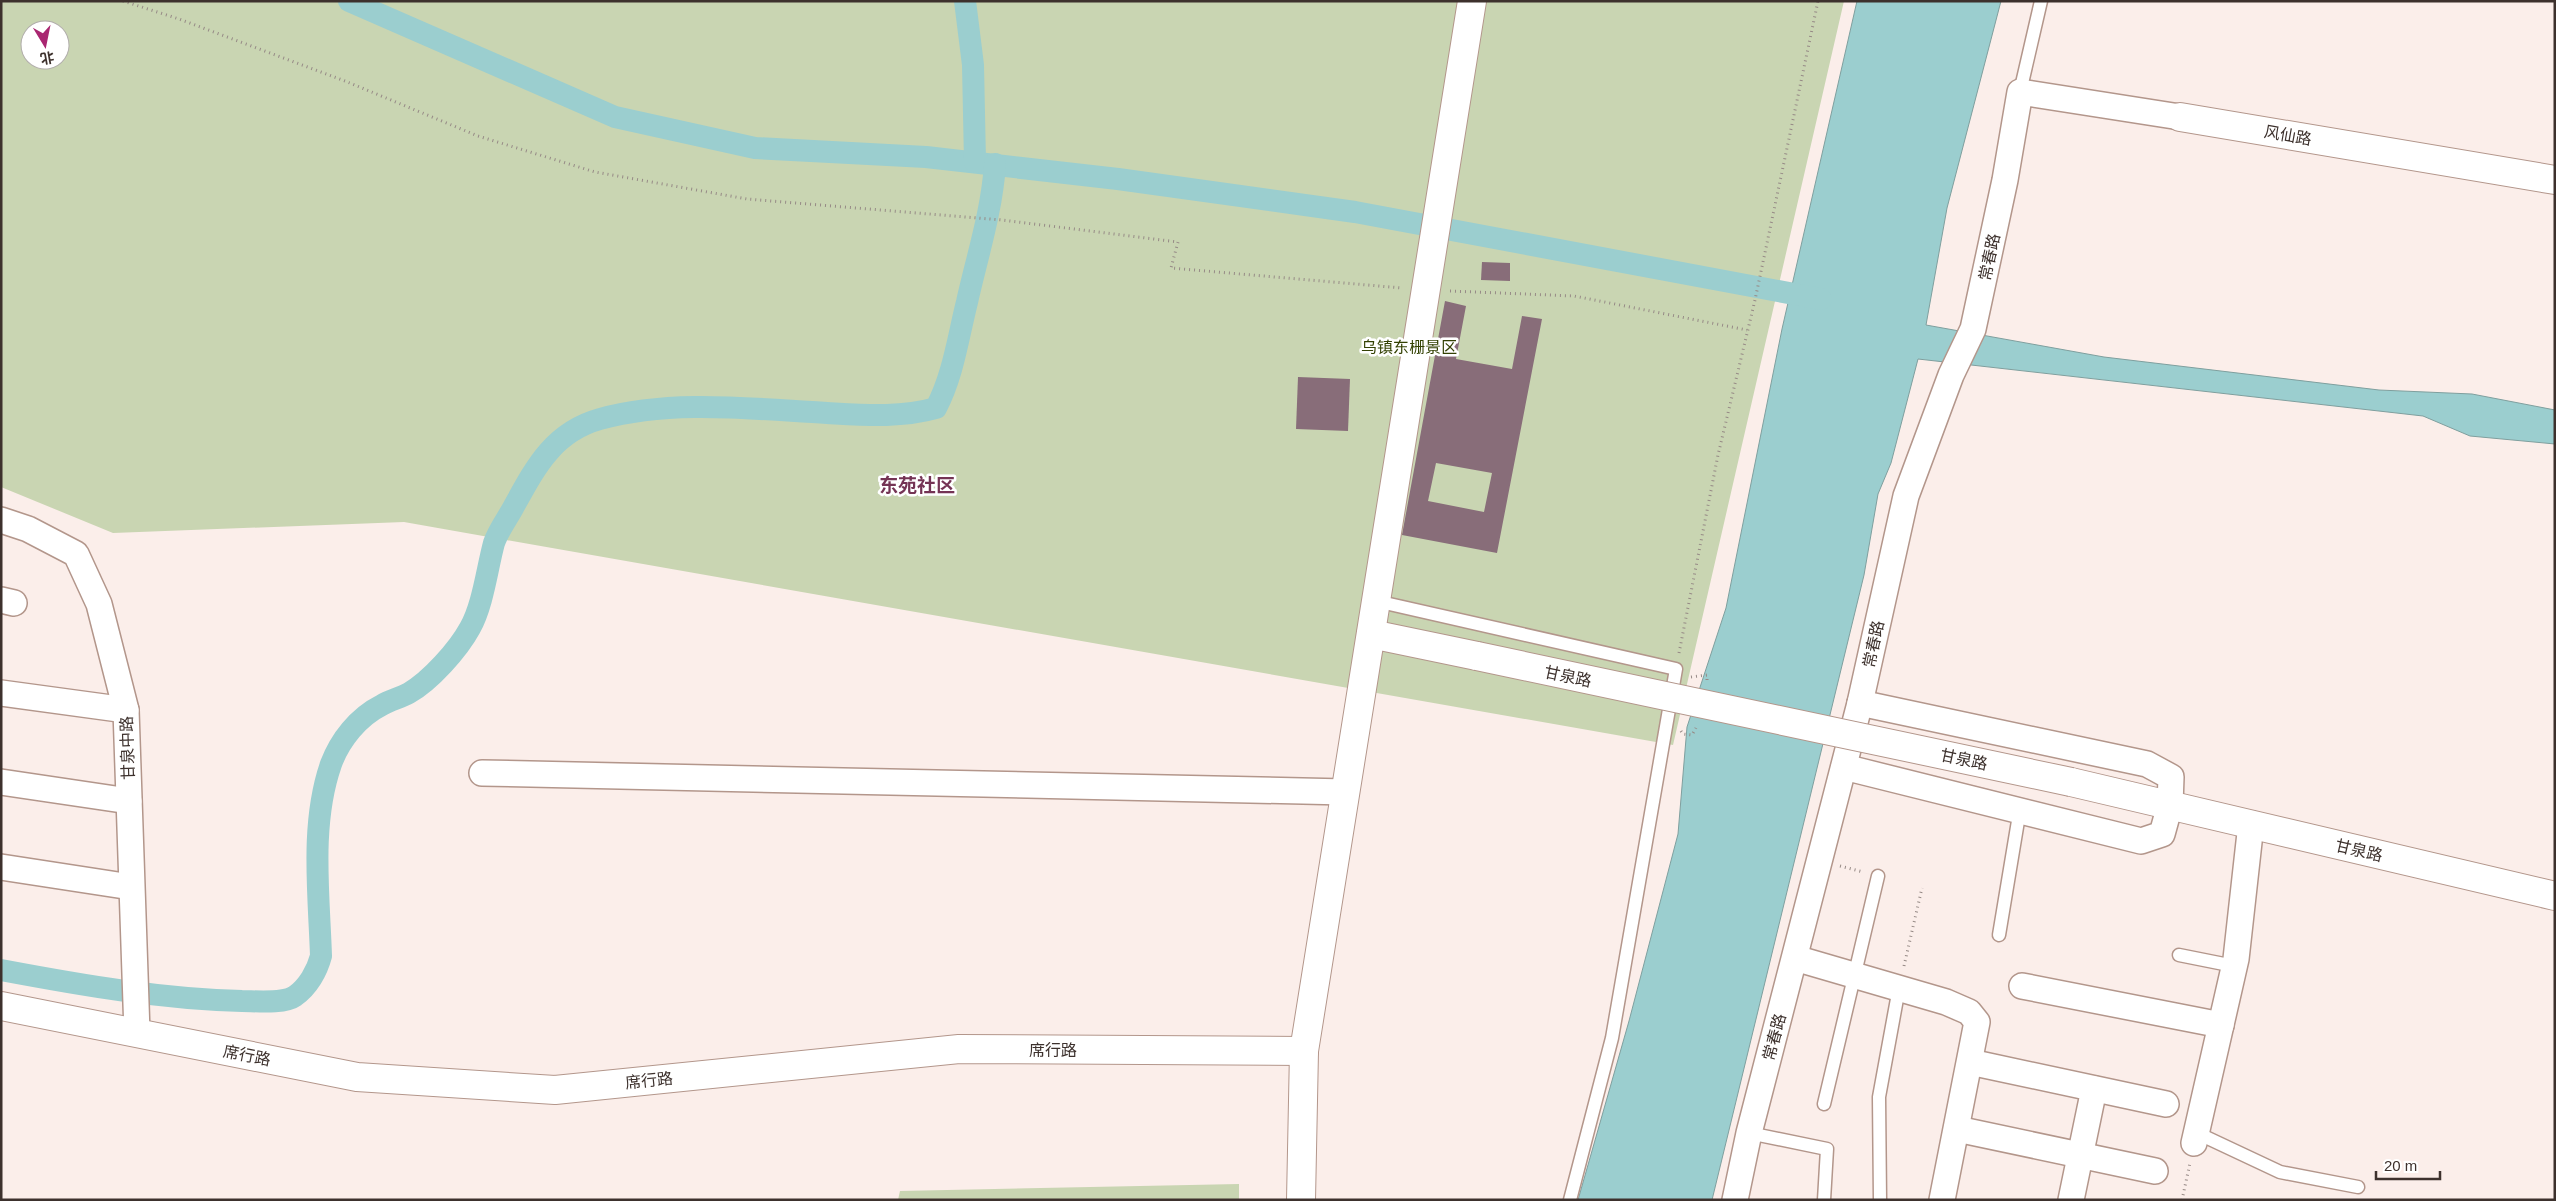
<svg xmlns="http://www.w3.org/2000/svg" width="2556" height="1201" font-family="Arial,'Noto Sans SC',sans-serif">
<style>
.green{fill:#c9d5b2;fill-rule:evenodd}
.water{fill:#9bcecf;stroke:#7f9f9e}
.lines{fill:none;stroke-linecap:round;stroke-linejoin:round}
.canal{stroke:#9bcecf;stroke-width:22}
.building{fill:#886d79;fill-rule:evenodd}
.service-casing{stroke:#b3968b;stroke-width:15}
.minor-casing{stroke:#b3968b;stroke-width:28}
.tertiary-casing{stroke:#b3968b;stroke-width:30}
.path{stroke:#968a86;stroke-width:3;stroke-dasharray:1 4;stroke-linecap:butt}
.service{stroke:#fff;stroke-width:12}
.minor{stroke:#fff;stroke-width:25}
.tertiary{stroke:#fff;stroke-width:28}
.tertiary-bridge-casing{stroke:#b3968b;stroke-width:30;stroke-linecap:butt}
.tertiary-bridge{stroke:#fff;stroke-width:28}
.labels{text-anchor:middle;stroke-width:5;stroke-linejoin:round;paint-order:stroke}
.street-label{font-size:16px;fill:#3d312d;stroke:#fff}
.park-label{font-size:16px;fill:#334103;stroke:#fff}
.quarter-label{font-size:19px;font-weight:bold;fill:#743354;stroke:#fff}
</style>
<rect width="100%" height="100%" fill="#fbeeea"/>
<g class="green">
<path d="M1,1H1844L1673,745L404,522L113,533L1,487ZM30,30H60V60H30Z"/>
<path d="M1239,1184V1200H898L900,1191Z"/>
</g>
<path class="water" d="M1857,1H2001L1947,208L1926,325L2104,357L2379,390L2472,394L2555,410V444L2470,436L2423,416L1918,359L1891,463L1878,494L1864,575L1712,1200H1578L1629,1021L1678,834L1687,727L1726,608L1782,329Z"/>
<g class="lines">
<g class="canal">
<path d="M349,1L615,117L755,148L926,157L1118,179L1355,212L1821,299"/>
<path d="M965,1L973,65L975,162"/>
<path d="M1,970C81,985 161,999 242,1001C255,1001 284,1004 295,996C308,987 317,971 321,956C319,894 310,824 331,764C340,740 358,717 382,705C390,700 400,698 409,693C430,681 458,650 470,628C483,605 487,569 494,543C498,531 507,519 513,508C535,468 553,432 600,419C672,399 753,409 827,413C864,415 901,418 936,408C953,376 958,338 967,302C977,257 992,211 995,164"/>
</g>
</g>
<g class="building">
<path d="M1482,262L1510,263V281L1481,280Z"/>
<path d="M1445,301L1466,306L1456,359L1512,369L1522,316L1542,319L1497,553L1402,535ZM1436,463L1492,473L1484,512L1428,501Z"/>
<path d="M1298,377L1350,379L1348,431L1296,429Z"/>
</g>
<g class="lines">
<defs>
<g id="service">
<path d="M2020,92L2041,1"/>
<path d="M1376,601L1676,669L1612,1038L1570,1200"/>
<path d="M1999,935L2020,809"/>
<path d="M2179,955L2234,966"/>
<path d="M1824,1104L1878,876"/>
<path d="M1749,1133L1827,1149L1824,1200"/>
<path d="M2197,1133L2280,1172L2358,1187"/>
<path d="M1880,1200L1879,1097L1899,988"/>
</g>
<g id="minor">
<path d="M1,520L28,529L76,554L99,604L126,710L137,1033"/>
<path d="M1,600L14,603"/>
<path d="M1,693L126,710"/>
<path d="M1844,767L2141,841L2162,834L2170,805L2171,777L2147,764L1860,703"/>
<path d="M482,773L1346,792"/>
<path d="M1,782L129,801"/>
<path d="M1,867L131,887"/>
<path d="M1795,958L1946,1002L1969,1012L1977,1022L1942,1200"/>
<path d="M2022,986L2221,1025"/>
<path d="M1970,1062L2166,1104"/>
<path d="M1957,1129L2155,1171"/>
<path d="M2194,1143L2236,959L2251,824"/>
<path d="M1735,1200L1749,1133L1860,703L1906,496L1951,375L1973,329L2005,180L2020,92L2180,117"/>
<path d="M2071,1200L2094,1089"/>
</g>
<g id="tertiary">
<path d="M2180,117L2555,180"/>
<path d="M1371,634L1477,656"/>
<path d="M2071,782L2555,896"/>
<path d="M1,1006L357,1077L555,1090L959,1049L1304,1051"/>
<path d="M1301,1200L1304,1051L1472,1"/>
</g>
</defs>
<use href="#service" class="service-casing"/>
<use href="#minor" class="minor-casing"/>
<use href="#tertiary" class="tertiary-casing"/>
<g class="path">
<path d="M123,1L179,19L345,81L478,136L595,172L747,199L1002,220L1178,242L1171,268L1402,288"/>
<path d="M1450,291L1574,296L1747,330"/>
<path d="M1679,653L1718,455L1755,300L1818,1"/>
<path d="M1691,677L1707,675V680"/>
<path d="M1681,731L1683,734L1692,735L1696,728"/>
<path d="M1840,866L1863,872"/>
<path d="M1904,966L1922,888"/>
<path d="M2182,1200L2190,1163"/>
</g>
<use href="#service" class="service"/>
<use href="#minor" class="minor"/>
<use href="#tertiary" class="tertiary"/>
<defs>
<path id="tertiary-bridge" d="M1477,656L2071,782"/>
</defs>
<use href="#tertiary-bridge" class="tertiary-bridge-casing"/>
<use href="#tertiary-bridge" class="tertiary-bridge"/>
</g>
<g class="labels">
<g class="street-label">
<text transform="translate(2288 135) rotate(10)" y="6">风仙路</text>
<text transform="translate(1989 257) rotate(-78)" y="6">常春路</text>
<text transform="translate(1873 644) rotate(-78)" y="6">常春路</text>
<text transform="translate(1568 676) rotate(12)" y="6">甘泉路</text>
<text transform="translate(127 748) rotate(-92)" y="6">甘泉中路</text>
<text transform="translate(1964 759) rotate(12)" y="6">甘泉路</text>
<text transform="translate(2359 850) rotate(13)" y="6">甘泉路</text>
<text transform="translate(1774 1037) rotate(-75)" y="6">常春路</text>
<text x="1053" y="1056">席行路</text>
<text transform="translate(247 1055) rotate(11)" y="6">席行路</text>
<text transform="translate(649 1080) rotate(-6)" y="6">席行路</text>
</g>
<g class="park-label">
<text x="1409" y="353">乌镇东栅景区</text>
</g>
<g class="quarter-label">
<text x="917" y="492">东苑社区</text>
</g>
</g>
<rect width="2556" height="1201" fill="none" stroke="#3d312d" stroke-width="5"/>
<g transform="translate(45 45) rotate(170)"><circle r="24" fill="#ffffff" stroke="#b1adab"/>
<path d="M0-4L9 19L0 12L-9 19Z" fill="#a92671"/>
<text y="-8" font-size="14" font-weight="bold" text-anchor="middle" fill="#3d312d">北</text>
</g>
<path d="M2376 1171v8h64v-8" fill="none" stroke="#3d312d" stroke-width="2.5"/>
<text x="2384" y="1171" font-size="15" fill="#3d312d" stroke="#ffffff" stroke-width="4" paint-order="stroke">20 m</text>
</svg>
